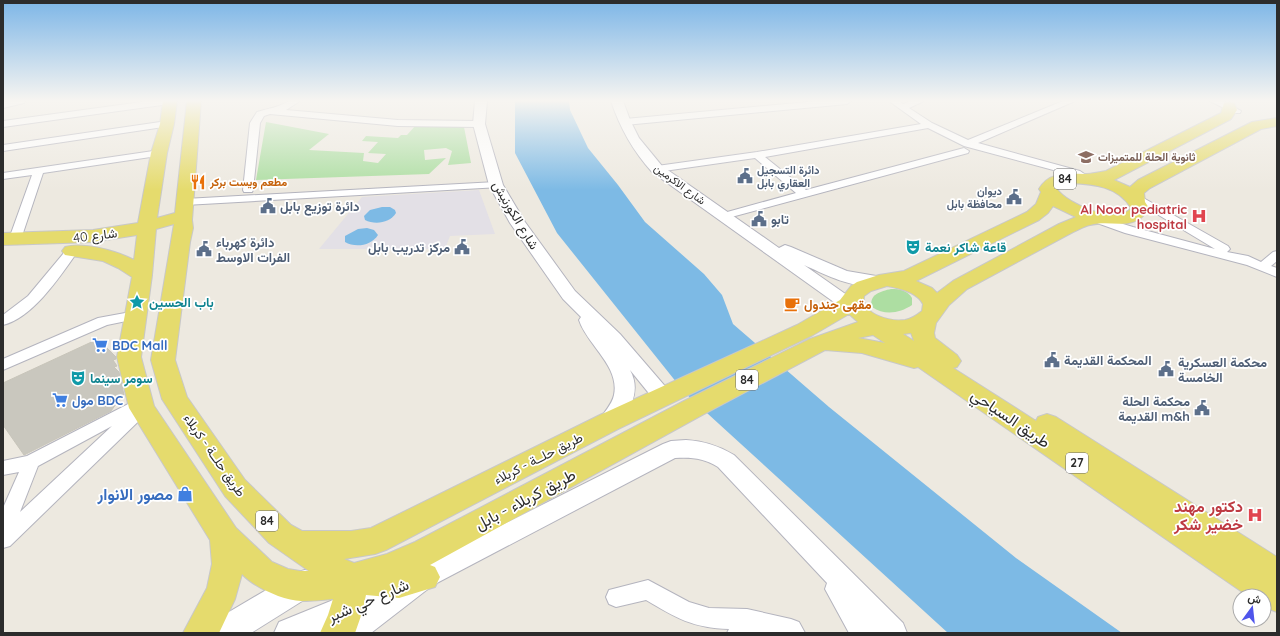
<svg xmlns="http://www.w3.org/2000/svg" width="1280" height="636" font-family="Quicksand,Vazirmatn,sans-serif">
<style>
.industrial{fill:#e3e0e6}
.green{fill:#addea2}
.water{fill:#7dbae5}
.building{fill:#c9c7be;stroke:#c8c5ba}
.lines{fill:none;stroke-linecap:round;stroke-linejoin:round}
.minor-casing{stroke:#b4b4be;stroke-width:2}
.tertiary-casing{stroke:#b4b4be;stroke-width:2}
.secondary-casing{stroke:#b4b4be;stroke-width:2}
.primary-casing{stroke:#c8c8c8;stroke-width:2}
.minor{fill:#fff;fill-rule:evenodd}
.tertiary{fill:#fff;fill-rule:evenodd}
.secondary{fill:#fff;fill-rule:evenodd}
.primary{fill:#e5db6d;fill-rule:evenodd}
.labels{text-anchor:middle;stroke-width:3.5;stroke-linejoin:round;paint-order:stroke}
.far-education-label{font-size:11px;font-weight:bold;fill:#785e54;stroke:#fff;text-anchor:start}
.far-service-label{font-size:11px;font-weight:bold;fill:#4e5e75;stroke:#fff;text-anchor:start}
.far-food-label{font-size:11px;font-weight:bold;fill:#c56008;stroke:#fff;text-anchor:start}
.far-street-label{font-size:11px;fill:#2c2c2c;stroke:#fff}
.shield{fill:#fff;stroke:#6b6b6b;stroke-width:1}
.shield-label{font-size:12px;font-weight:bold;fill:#2c2c2c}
.service-label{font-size:13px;font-weight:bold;fill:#4e5e75;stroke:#fff;text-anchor:start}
.health-label{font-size:13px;font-weight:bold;fill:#be3a42;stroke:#fff;text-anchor:end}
.street-label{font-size:13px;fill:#2c2c2c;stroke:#fff}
.culture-label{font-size:13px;font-weight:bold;fill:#0d838f;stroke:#fff;text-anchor:start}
.food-label{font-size:13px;font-weight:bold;fill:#c56008;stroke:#fff;text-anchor:start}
.shop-label{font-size:13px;font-weight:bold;fill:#366cbe;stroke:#fff;text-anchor:start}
.near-street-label{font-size:16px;fill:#2c2c2c;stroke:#fff}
.near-shop-label{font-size:16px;font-weight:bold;fill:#366cbe;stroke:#fff;text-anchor:end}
.near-health-label{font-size:16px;font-weight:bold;fill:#be3a42;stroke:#fff;text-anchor:end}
</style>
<rect width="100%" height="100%" fill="#ede9e0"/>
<path class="industrial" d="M479,190L495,234L450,236L445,249H319L362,197Z"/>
<g class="green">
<path d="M266,122L329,134L309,150L364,153L363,161L378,163L386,154L368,153L378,142L362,141L366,136L398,138L401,135H407L416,125L464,127L471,163L448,165L452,151L446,148L424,150L425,160L446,158L429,174L256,180Z"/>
<path d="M891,289C900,289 907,290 912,298V305C900,313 885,316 872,307C868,295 881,291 891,289Z"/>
</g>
<g class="water">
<path d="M515,101H569L570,110L588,148L618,185L645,222L704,274L722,295L733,324L829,407L1016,558L1122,633H948L685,393L557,233L515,153Z"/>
<path d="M382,207H390L395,210L396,213C390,223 375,225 365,220L364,216L370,210Z"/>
<path d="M358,229L367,228L374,230L378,235C371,246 355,248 345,242V236Z"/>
</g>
<path class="building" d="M98,339L116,357V359L113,360L117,366L114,367L119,372L124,395L122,396L111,411L24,455L3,425V383Z"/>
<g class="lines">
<defs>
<g id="minor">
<path d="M9,101H25L24,103L3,108V102Z"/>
<path d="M149,101H173L169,104L3,127V121Z"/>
<path d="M289,101H300L286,110L398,120L479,121L484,124L479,127L398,126L270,114L264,116L260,123L253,190L252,192H244L243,190L250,123L257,112C270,108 277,108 289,101Z"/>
<path d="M818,101H851L847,104L625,125L620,122L625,119Z"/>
<path d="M889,101H899L903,104L911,101H924L909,108L932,123L968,140L1063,101H1075L978,143L1080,171L1090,178L1089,180H1081L1072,175L964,146L928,128L765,157L806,190L964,148L969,151L968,153L724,219L720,218L718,216L720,214L796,193L755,158L657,172L652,169L657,166L757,152L921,124Z"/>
<path d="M1210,101H1222L1241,111L1240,113H1234Z"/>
<path d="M167,121L172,124L170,126L3,151V145Z"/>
<path d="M160,150L164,151L165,153L164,155L43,173L21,239L19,242H11L9,239L32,175L3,179V173Z"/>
<path d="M496,182L501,185L500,187L185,205L179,202L185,199Z"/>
<path d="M1131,191L1228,246L1230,249L1227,252L1248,256L1261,262L1273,252L1277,251V261L1271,266L1277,268V277L1247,265L1125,233L1086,219L1084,217L1086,215L1090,214L1133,227L1215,249L1127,196L1126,194L1127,192Z"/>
<path d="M72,247L76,248L78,251C61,275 33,318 3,325V315L28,296L68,248Z"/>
<path d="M136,311L141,312L143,315L141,318L107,325L3,370V359L98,318Z"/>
<path d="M138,399L144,401L150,408L148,412L10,546L3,548V508L19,472L3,475V461L27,456ZM112,426L20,512L38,466Z"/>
<path d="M648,580L689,602L709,608L747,609L791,619L799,622L805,633H727L729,629C693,628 676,618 646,600L616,607L609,604L606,597L609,590Z"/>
</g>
<g id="tertiary">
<path d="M475,101H487L485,124L503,185L525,222L575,291L620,334L670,392L673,397L670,402L663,404L656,402L630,370C640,388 633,405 622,420C621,422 619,426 617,428C612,431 606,429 601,428L598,422C603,413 612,405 614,395C620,366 587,345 579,320L581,317L563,299L510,223L489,185L473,124Z"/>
<path d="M611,101H623L630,120L639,138L662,166L779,248L785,245L791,247L847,271L882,277L884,281L882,285C857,291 826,275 804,265L864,307L867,311L864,315L858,317L852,315L652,172C633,151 620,128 611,101Z"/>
<path d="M686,440C704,441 719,446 734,455L903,623L907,633H849L825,589L827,583L718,467C704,458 691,457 675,458L433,585L371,633H334L338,623L415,569L663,444L671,441Z"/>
</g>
<g id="secondary">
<path d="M305,570L315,573L320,583L315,593L251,633H207L212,622L295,573Z"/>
<path d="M402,572L412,576L417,586L412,596L326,633H274L279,622Z"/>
</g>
<path id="primary" d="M163,101H177L174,124L167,153L157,218L175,213L187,101H201L192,220L193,228L190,242L175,360L187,397L245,480L291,525L302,531H351L371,528L600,415L797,325L840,300L851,286L857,282L879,275L904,271L1027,212L1036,204L1041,192L1039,189C1050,171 1067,174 1084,174C1091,174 1099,172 1106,171L1221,113L1224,103L1229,102L1234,103L1237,110L1231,119L1114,180L1130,187L1138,180L1252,122L1277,118V126L1261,129L1150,188L1144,193L1145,202L1149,208C1135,233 1112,219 1090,225C1084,226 1078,230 1073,232L967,289L949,305L936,323L934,333L935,338L957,355L961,361L957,367L953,368L1036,421L1038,417L1047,414L1056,417L1277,557V612L1264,607V596H1248L918,367L914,368L862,353L825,350L702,415L430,565L435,567L440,577L435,587L399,598L366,595L362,613L355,633H320L328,615L333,599C322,600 312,601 301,601C284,601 254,587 242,574L235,599L219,633H183L207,588L212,564L210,540L129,408L117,357L132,277L118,268L103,261L65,255L62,251L65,247C84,242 117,251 134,260L137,235L93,242L3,245V233L93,230L138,223L151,153L160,124ZM1070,183C1093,184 1118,186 1131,208C1118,226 1067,204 1057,189L1063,184ZM1053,206L1076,217L1059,224L953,281L937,293L932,288L916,281L1039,220L1048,213ZM174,224L151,360L162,399L225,496L269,543L309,571H300L288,569L272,562L236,528L154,406L141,357L152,275L156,229ZM887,286C899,288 917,292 923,304L922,311C917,315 911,319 905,320C891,322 861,315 864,296L871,291ZM849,314L858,322L810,339L684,401L415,542L387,554L354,563L344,559L375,554L386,550L618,429L813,335ZM911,333L914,341L903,334ZM873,335L885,343L858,338Z"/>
</defs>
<use href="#minor" class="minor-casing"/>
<use href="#tertiary" class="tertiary-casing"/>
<use href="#secondary" class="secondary-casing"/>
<use href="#primary" class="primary-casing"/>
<use href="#minor" class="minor"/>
<use href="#tertiary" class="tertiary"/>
<use href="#secondary" class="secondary"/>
<use href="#primary" class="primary"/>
</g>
<linearGradient id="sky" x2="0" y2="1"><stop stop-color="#7db6e7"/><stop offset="0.53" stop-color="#f7f5f1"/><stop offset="1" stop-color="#f7f5f1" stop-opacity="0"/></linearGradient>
<rect width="1280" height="190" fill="url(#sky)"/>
<defs>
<symbol id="school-bare" viewBox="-9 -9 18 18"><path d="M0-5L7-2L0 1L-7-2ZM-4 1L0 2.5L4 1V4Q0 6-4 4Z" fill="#8d6e63" stroke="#fff" stroke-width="2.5" paint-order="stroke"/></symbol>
<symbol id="civic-bare" viewBox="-9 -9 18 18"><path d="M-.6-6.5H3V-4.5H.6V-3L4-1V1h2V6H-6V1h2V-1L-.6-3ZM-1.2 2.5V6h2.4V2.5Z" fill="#5c6f8a" stroke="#fff" stroke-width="2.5" paint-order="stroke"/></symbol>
<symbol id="restaurant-bare" viewBox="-9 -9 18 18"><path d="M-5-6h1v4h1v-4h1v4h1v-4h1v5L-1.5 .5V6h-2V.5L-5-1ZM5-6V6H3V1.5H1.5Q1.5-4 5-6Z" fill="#e8710a" stroke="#fff" stroke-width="2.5" paint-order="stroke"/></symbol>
<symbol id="hospital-bare" viewBox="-9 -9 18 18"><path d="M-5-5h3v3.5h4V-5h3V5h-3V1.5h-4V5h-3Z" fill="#e0444e" stroke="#fff" stroke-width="2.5" paint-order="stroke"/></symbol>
<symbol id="theatre-bare" viewBox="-9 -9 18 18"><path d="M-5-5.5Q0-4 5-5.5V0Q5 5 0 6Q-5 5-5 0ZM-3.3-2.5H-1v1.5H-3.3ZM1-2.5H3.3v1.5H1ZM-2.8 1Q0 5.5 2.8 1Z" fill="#0f9aa8" stroke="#fff" stroke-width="2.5" paint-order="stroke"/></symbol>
<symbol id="sight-bare" viewBox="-9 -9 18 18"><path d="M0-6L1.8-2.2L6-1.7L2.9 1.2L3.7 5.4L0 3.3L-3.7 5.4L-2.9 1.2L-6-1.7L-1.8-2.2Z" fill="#0f9aa8" stroke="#fff" stroke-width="2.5" paint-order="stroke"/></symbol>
<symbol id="cafe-bare" viewBox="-9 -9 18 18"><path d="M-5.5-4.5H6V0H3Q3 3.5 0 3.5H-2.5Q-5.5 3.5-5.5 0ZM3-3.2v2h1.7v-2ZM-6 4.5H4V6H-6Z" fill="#e8710a" stroke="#fff" stroke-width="2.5" paint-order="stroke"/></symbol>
<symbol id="supermarket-bare" viewBox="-9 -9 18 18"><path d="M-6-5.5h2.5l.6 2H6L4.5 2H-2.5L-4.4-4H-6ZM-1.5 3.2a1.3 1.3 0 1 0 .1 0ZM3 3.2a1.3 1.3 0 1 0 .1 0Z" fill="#3f7fe0" stroke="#fff" stroke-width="2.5" paint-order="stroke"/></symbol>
<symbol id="shop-bare" viewBox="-9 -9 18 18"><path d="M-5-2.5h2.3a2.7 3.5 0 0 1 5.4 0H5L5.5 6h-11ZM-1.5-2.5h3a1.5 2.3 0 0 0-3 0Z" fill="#3f7fe0" stroke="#fff" stroke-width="2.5" paint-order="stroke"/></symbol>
</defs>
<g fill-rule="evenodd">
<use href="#school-bare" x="1075" y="146" width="22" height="22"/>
<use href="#civic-bare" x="734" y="165" width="22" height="22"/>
<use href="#restaurant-bare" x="187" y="171" width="22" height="22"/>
<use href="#civic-bare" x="1003" y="186" width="22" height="22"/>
<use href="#civic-bare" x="257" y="195" width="22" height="22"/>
<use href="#hospital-bare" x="1188" y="205" width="22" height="22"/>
<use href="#civic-bare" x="748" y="208" width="22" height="22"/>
<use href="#civic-bare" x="451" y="236" width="22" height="22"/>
<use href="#theatre-bare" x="902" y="236" width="22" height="22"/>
<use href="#civic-bare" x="193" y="238" width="22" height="22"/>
<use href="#sight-bare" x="126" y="291" width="22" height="22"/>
<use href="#cafe-bare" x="781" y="293" width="22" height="22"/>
<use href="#supermarket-bare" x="89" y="334" width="22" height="22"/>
<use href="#civic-bare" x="1041" y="349" width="22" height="22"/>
<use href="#civic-bare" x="1155" y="358" width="22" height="22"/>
<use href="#theatre-bare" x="67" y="367" width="22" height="22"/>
<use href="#supermarket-bare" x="49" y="389" width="22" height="22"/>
<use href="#civic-bare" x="1191" y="397" width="22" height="22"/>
<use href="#shop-bare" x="174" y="483" width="22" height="22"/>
<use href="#hospital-bare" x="1244" y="504" width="22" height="22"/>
</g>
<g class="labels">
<g class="far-education-label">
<text x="1098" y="161">ثانوية الحلة للمتميزات</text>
</g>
<g class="far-service-label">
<text x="757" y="174">دائرة التسجيل<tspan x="757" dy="13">العقاري بابل</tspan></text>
<text x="1002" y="195" text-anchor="end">ديوان<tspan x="1002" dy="13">محافظة بابل</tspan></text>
</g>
<g class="far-food-label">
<text x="210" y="186">مطعم ويست بركر</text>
</g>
<g class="far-street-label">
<text transform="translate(680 184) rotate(36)" y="4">شارع الاكرمين</text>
</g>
<g class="shield">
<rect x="1054" y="169" width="22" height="20" rx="3"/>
<rect x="736" y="370" width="22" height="20" rx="3"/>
<rect x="1066" y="453" width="22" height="20" rx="3"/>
<rect x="256" y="511" width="22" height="20" rx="3"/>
</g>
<g class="shield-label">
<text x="1065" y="183">84</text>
<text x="747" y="384">84</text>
<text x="1077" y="467">27</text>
<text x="267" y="525">84</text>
</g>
<g class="service-label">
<text x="280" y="211">دائرة توزيع بابل</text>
<text x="771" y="224">تابو</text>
<text x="216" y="247">دائرة كهرباء<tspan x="216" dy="15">الفرات الاوسط</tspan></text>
<text x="450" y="252" text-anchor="end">مركز تدريب بابل</text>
<text x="1064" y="365">المحكمة القديمة</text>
<text x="1178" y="367">محكمة العسكرية<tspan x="1178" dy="15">الخامسة</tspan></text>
<text x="1190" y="406" text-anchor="end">محكمة الحلة<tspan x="1190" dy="15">القديمة m&amp;h</tspan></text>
</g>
<g class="health-label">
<text x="1187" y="214">Al Noor pediatric<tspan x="1187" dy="15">hospital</tspan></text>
</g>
<g class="street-label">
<text transform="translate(516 215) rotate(59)" y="5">شارع الكورنيش</text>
<text transform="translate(95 235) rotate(-7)" y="5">شارع 40</text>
<text transform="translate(215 455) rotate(55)" y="5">طريق حلــة - كربلاء</text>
<text transform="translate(538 458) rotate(-27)" y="5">طريق حلــة - كربلاء</text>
</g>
<g class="culture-label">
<text x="925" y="252">قاعة شاكر نعمة</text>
<text x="149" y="307">باب الحسين</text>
<text x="90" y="383">سومر سينما</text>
</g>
<g class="food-label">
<text x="804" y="309">مقهى جندول</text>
</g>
<g class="shop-label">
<text x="112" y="350">BDC Mall</text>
<text x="72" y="405">مول BDC</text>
</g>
<g class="near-street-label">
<text transform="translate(1011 418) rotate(34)" y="6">طريق السياحي</text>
<text transform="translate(525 499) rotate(-28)" y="6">طريق كربلاء - بابل</text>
<text transform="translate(368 600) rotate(-23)" y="6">شارع حي شبر</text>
</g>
<g class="near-shop-label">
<text x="173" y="500">مصور الانوار</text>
</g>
<g class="near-health-label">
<text x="1243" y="512">دكتور مهند<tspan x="1243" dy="18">خضير شكر</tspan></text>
</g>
</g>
<rect width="1280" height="636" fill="none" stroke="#2c2c2c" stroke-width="8"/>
<g transform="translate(1252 608) rotate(15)"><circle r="19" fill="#ffffff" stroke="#ababab"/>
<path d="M0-3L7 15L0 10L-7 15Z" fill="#4f55eb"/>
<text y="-6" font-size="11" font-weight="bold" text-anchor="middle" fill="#2c2c2c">ش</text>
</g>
</svg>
